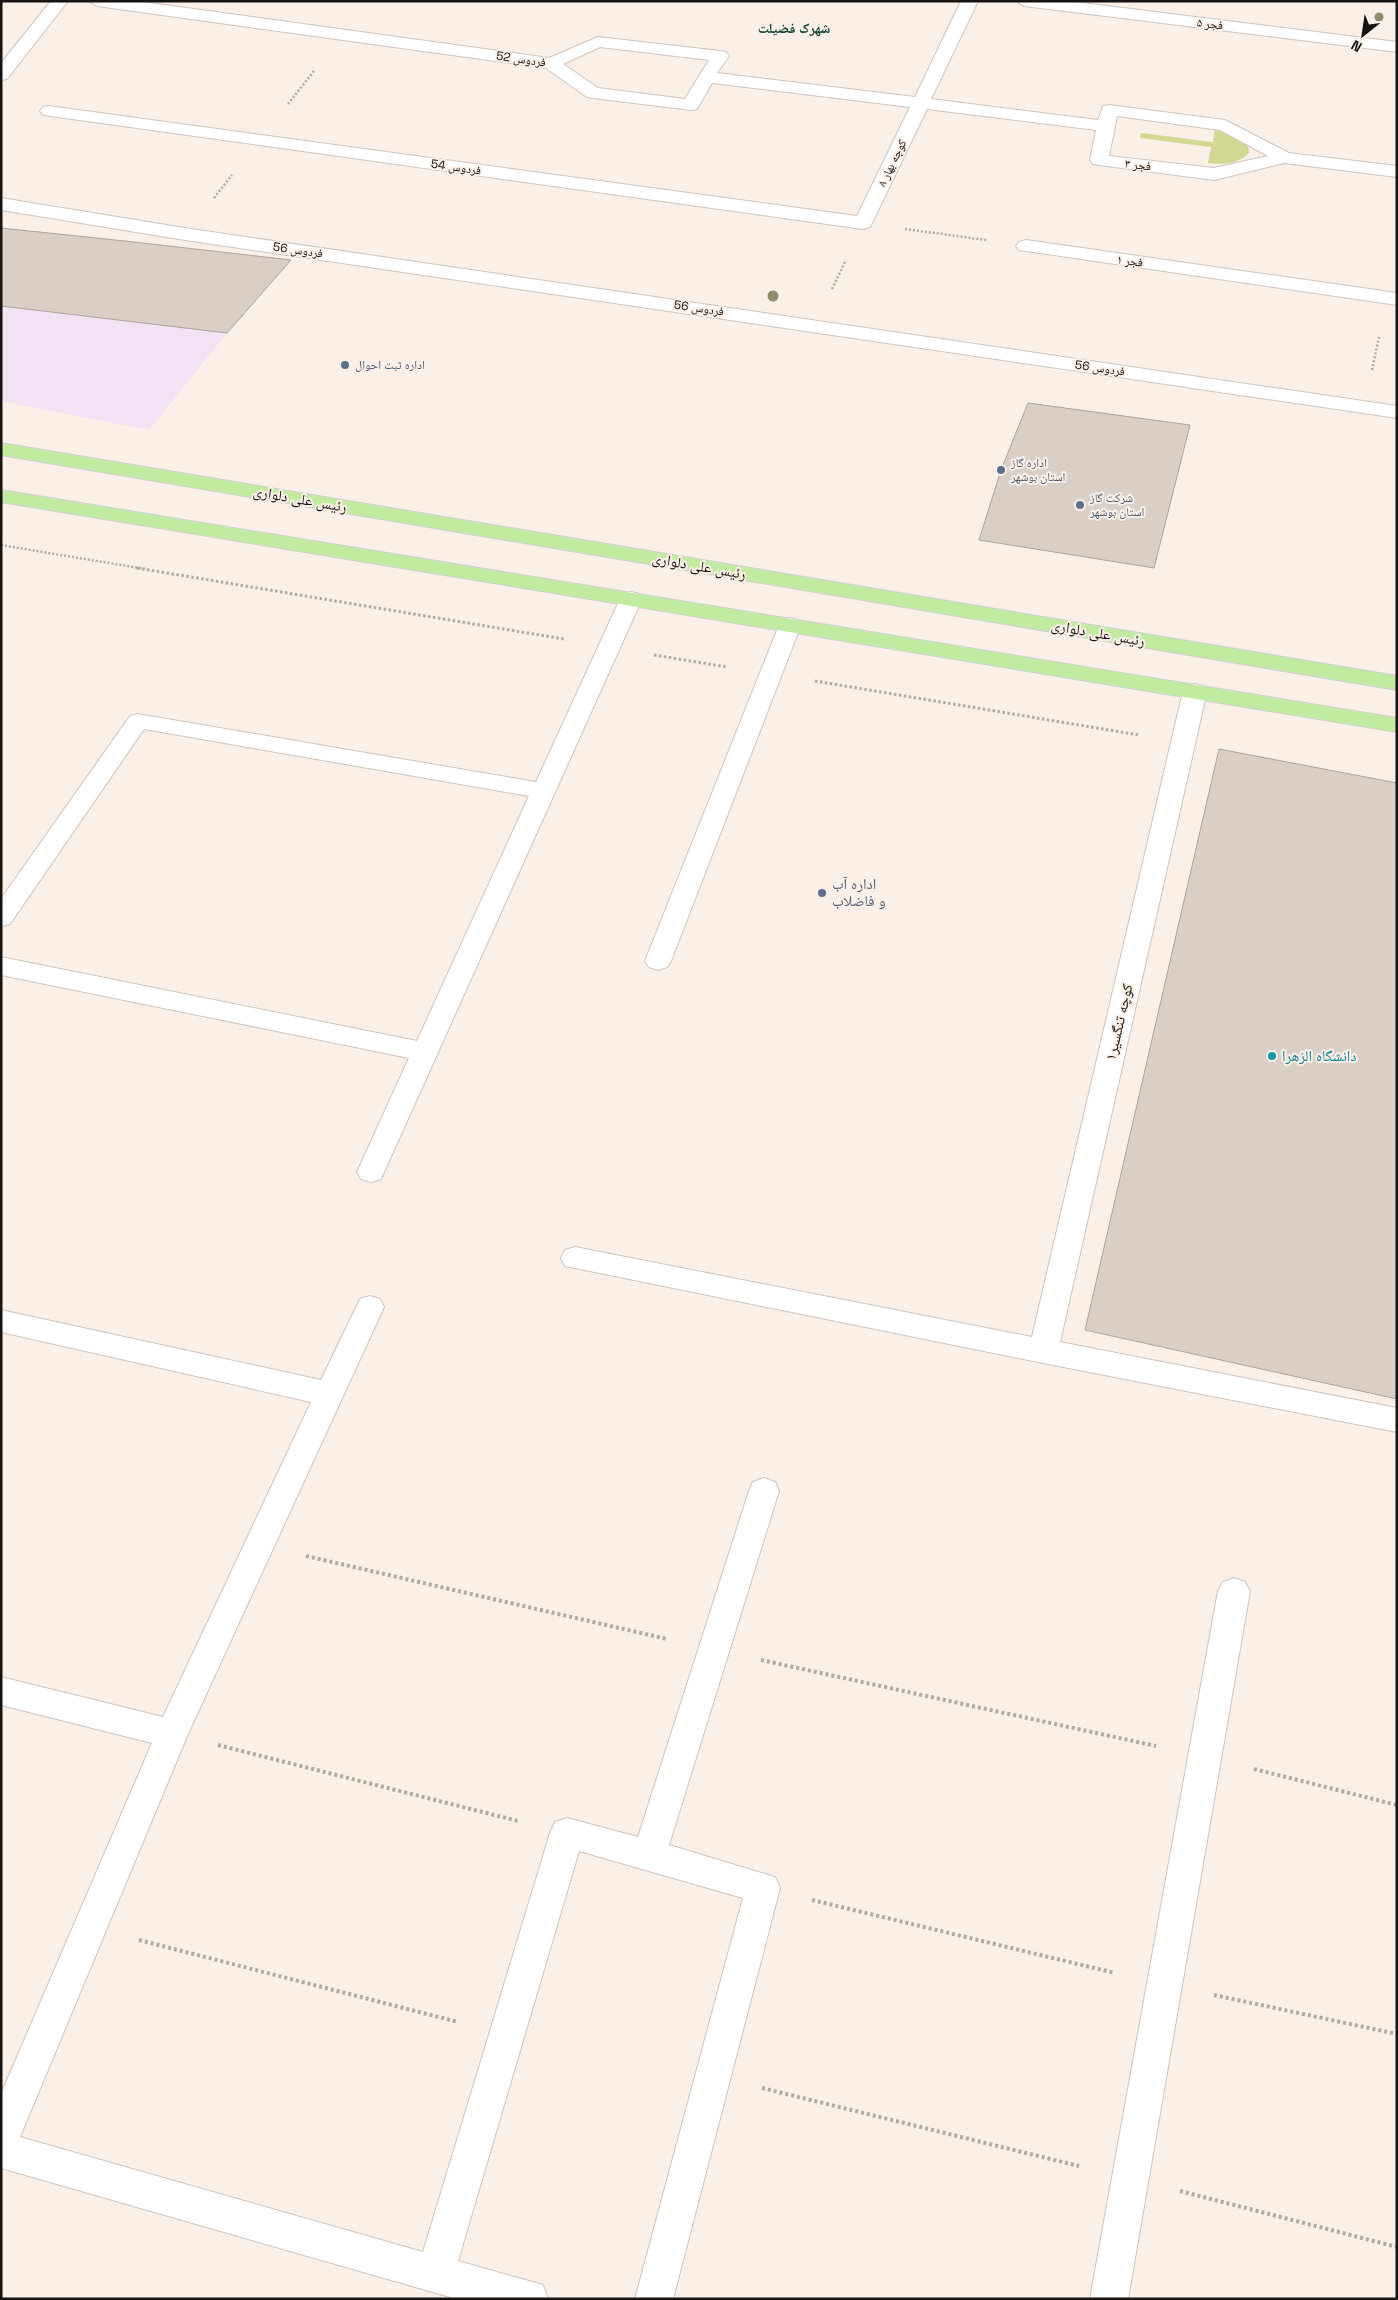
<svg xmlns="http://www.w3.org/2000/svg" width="1398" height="2300" font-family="'Space Grotesk','Noto Naskh Arabic',sans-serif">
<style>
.industrial{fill:#f1e2f4}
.green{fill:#d2d892}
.building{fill:#d9cfc7;stroke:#aca39b}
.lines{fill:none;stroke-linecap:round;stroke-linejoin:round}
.minor-casing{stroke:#cec4bc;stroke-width:2}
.major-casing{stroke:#d1d0cf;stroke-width:2}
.path-far2{stroke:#b1a9a2;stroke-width:2.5;stroke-dasharray:2 2;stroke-linecap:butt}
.path-far1{stroke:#b1a9a2;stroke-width:3;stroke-dasharray:2.5 2.5;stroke-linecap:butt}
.path{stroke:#b1a9a2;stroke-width:4;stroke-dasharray:3 3;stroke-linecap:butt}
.minor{fill:#fff;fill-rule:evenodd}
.major{fill:#c0eba1;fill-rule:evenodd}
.tree{fill:#8f8c68}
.service-dot{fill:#5c6f8a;stroke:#faf0e7;stroke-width:2}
.culture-dot{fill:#0f9aa8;stroke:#faf0e7;stroke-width:2}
.labels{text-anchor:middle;stroke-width:4;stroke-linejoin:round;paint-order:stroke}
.far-street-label{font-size:12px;fill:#171311;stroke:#faf0e7}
.far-service-label{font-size:12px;fill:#4e5e75;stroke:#faf0e7;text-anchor:start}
.far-neighbourhood-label{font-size:14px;font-weight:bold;fill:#154738;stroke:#faf0e7}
.street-label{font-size:15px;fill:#171311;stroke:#faf0e7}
.service-label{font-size:15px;fill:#4e5e75;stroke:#faf0e7;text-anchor:start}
.culture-label{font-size:15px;fill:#0d838f;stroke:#faf0e7;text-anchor:start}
</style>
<rect width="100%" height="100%" fill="#faf0e7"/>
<path class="industrial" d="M1,228L125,241L291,260L227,333L149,430L1,401Z"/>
<path class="green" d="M1215,129C1228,129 1250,137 1249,153C1239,164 1223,165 1208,163L1211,147L1140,138L1141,133L1213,142Z"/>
<g class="building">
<path d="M1,228L125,241L291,260L227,333L1,306Z"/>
<path d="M1028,403L1190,425L1154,568L979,540L1001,470Z"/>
<path d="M1219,749L1397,783V1399L1085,1330Z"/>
</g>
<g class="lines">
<defs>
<g id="minor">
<path d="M51,1H68L7,79L1,80V63Z"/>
<path d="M89,1H136L549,58L598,37L720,51L726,52L729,56L717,73L915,97L961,1H978L931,99L1098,120L1103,106L1109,105L1225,120L1289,153L1397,166V177L1284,163L1214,180L1099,165L1093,164L1090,160L1096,130L927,109L872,223L870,227L863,229L43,115L40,111L43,107L49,106L857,216L910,107L712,83L697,109L691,110L593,98L587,97L546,68L97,6ZM600,47L709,60L685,99L598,88L563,64ZM1117,116L1220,130L1268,156L1214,168L1109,156Z"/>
<path d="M1016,1H1067L1397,42V52L1024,6Z"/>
<path d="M1,198L185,228L1397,406V418L185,240L1,210Z"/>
<path d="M1026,240L1397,293V305L1019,250L1016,246L1019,242Z"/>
<path d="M631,592L639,594L642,599L381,1179L371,1182L361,1179L357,1172L409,1058L1,975V957L417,1041L529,796L144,729L10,924L1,926V899L130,716L138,714L536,782L620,599L623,594Z"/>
<path d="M790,618L798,620L801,625L671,961L667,967L658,970L649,967L645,961L779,625L782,620Z"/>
<path d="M1195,684L1203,686L1207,691L1060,1342L1397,1408V1432L1043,1363L565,1266L561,1258L565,1250L575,1247L1032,1337L1183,691L1187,686Z"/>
<path d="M370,1296L380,1299L384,1307L188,1734L20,2137L423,2252L550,1833L555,1822L567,1818L638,1837L749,1491L753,1482L764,1478L775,1482L779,1491L669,1845L775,1877L780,1888L673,2299H635L743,1898L579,1851L458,2261L543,2285L548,2299H457L1,2168V2094L152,1743L1,1705V1677L163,1717L311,1402L1,1332V1310L321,1380L360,1299Z"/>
<path d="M1234,1578L1245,1582L1250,1591L1128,2299H1090L1218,1591L1223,1582Z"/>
</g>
<g id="major">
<path d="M1,443L1397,676V690L1,455Z"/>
<path d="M1,490L1397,718V732L1,502Z"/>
</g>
</defs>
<use href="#minor" class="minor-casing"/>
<use href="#major" class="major-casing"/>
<g class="path-far2">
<path d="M288,104L314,71"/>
<path d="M214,198L232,175"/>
<path d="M905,229L986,240"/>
<path d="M832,289L846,260"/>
<path d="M1372,370L1379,337"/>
<path d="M1,545L145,569"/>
</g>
<g class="path-far1">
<path d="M137,568L564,639"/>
<path d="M654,655L727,667"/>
<path d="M815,681L1139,735"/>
</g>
<g class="path">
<path d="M306,1556L667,1639"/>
<path d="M761,1660L1156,1746"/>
<path d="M218,1745L518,1821"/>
<path d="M1254,1769L1397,1805"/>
<path d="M812,1900L1115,1973"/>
<path d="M139,1940L458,2022"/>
<path d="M1214,1995L1397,2034"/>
<path d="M762,2088L1079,2166"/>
<path d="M1180,2191L1397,2247"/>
</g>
<use href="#minor" class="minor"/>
<use href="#major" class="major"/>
</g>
<g class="tree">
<circle cx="1379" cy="17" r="4.5"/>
<circle cx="773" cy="296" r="5.5"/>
</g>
<g class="service-dot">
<circle cx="345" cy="365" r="5"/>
<circle cx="1001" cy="470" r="5"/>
<circle cx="1080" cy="505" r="5"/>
<circle cx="822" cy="893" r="5"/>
</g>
<circle class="culture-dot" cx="1272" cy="1056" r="5"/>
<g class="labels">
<g class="far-street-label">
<text transform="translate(1210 24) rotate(7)" y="4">فجر ۵</text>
<text transform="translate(521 59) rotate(8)" y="4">فردوس 52</text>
<text transform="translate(892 163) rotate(-64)" y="4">کوچه بهار ۸</text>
<text transform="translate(1138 165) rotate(7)" y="4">فجر ۳</text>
<text transform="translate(456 167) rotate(8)" y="4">فردوس 54</text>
<text transform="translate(298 250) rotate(8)" y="4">فردوس 56</text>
<text transform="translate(1130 261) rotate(8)" y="4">فجر ۱</text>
<text transform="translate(699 308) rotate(8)" y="4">فردوس 56</text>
<text transform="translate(1100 368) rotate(8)" y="4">فردوس 56</text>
</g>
<g class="far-service-label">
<text x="355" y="369">اداره ثبت احوال</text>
<text x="1011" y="467">اداره گاز<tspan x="1011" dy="14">استان بوشهر</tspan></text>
<text x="1090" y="502">شرکت گاز<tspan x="1090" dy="14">استان بوشهر</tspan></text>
</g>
<g class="far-neighbourhood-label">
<text x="794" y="33">شهرک فضیلت</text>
</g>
<g class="street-label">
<text transform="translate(300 499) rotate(10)" y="5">رئیس علی دلواری</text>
<text transform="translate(699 566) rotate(10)" y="5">رئیس علی دلواری</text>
<text transform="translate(1098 633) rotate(10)" y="5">رئیس علی دلواری</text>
<text transform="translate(1119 1022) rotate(-77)" y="5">کوچه تنگسیر۱</text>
</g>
<g class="service-label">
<text x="832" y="889">اداره آب<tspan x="832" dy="17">و فاضلاب</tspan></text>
</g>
<g class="culture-label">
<text x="1282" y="1061">دانشگاه الزهرا</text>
</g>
</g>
<rect width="1398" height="2300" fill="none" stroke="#171311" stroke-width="5"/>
<g transform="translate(1363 35) rotate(210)" stroke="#faf0e7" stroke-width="4" paint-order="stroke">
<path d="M0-4L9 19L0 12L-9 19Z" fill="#171311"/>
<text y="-8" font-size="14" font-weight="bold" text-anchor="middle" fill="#171311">N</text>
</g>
</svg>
